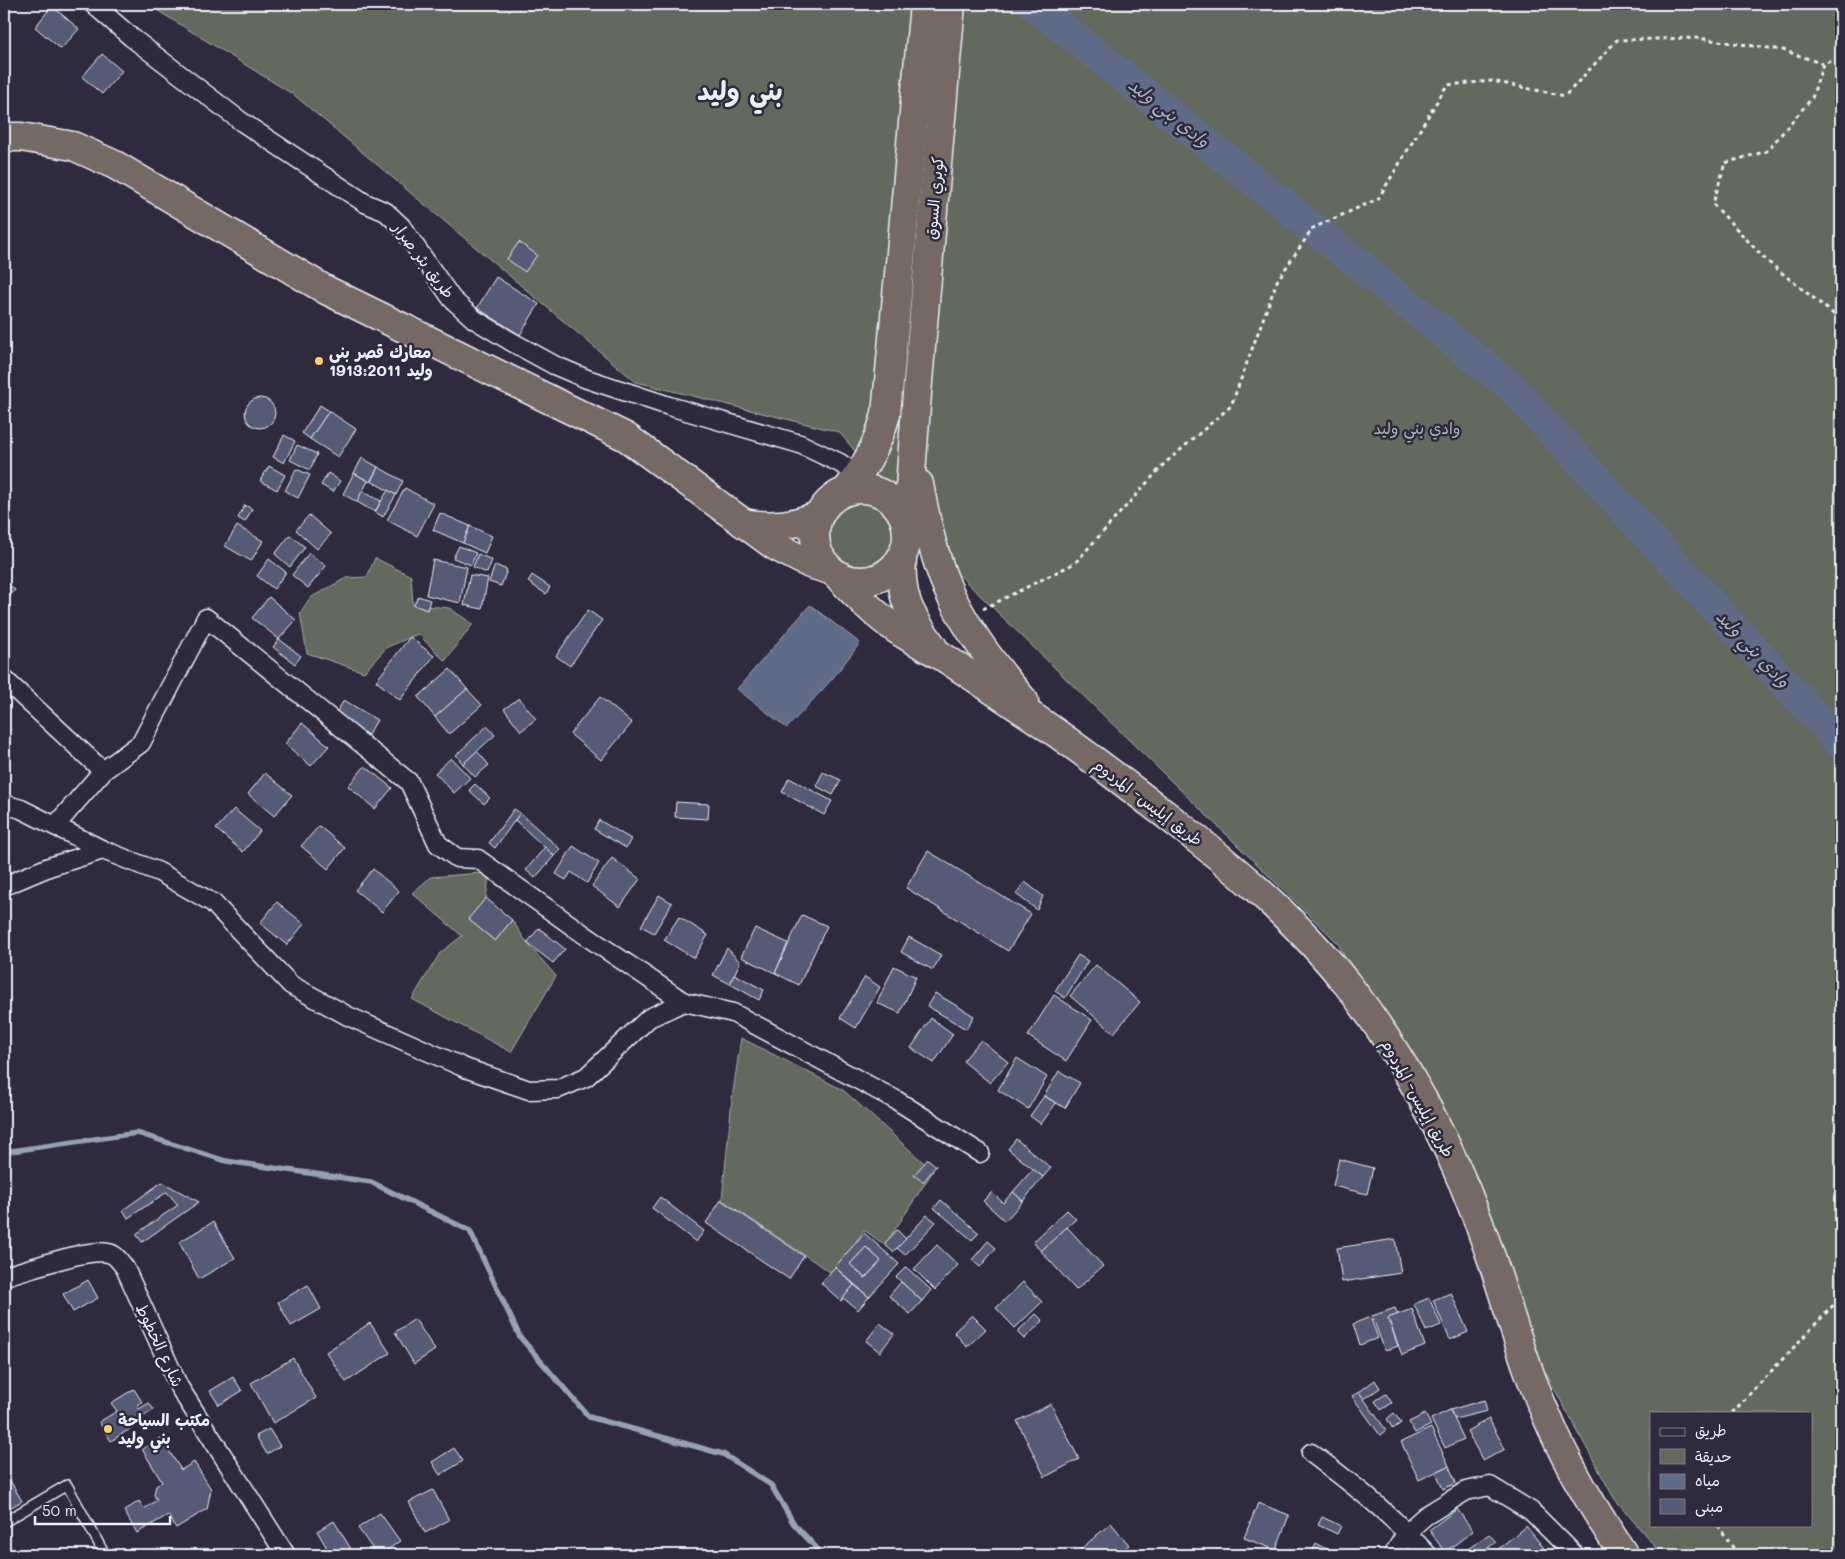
<svg xmlns="http://www.w3.org/2000/svg" width="1845" height="1559" font-family="Mali,'Playpen Sans Arabic',sans-serif">
<style>
.green{fill:#64695b;stroke:#a6adaa;fill-rule:evenodd}
.water{fill:#606c87;stroke:#96a1b4}
.lines{fill:none;stroke-linecap:round;stroke-linejoin:round}
.stream{stroke:#96a1b4;stroke-width:5.5}
.river{stroke:#606c87;stroke-width:32}
.building{fill:#555a76;stroke:#e8f1f8;fill-rule:evenodd}
.lane-casing{stroke:#e8f1f8;stroke-width:12}
.street-casing{stroke:#e8f1f8;stroke-width:21}
.highway-casing{stroke:#e8f1f8;stroke-width:31}
.path{stroke:#e8f1f8;stroke-width:3;stroke-dasharray:4 4;stroke-linecap:butt}
.lane{stroke:#2f2a3d;stroke-width:9}
.street{stroke:#2f2a3d;stroke-width:18}
.highway{stroke:#766964;stroke-width:28}
.poi-dot{fill:#ffd166;stroke:#2f2a3d;stroke-width:2}
.labels{text-anchor:middle;stroke-width:5;stroke-linejoin:round;paint-order:stroke}
.street-label{font-size:16px;fill:#e8f1f8;stroke:#2f2a3d}
.poi-label{font-size:16px;font-weight:bold;fill:#e8f1f8;stroke:#2f2a3d;text-anchor:start}
.park-label{font-size:16px;fill:#adb4b1;stroke:#2f2a3d}
.water-label{font-size:18px;font-style:italic;fill:#abb5c5;stroke:#2f2a3d}
.town-label{font-size:26px;font-weight:bold;fill:#e8f1f8;stroke:#2f2a3d}
</style>
<rect width="100%" height="100%" fill="#2f2a3d"/>
<filter id="ink" filterUnits="userSpaceOnUse"><feTurbulence type="fractalNoise" baseFrequency=".02" numOctaves="2"/><feDisplacementMap in="SourceGraphic" scale="10" xChannelSelector="R" yChannelSelector="G"/><feConvolveMatrix kernelMatrix="1 2 1 2 8 2 1 2 1" color-interpolation-filters="sRGB"/></filter>
<g filter="url(#ink)">
<g class="green">
<path d="M147,4H1841V1555H1662L1614,1498L1519,1324L1338,943L956,572L839,432L636,382L294,95ZM1651,1413H1811V1525H1651Z"/>
<circle cx="861" cy="534" r="32"/>
<path d="M375,558L411,576L413,605L449,608L473,624L445,661L418,634L387,647L364,672L307,653L300,613L310,598L346,578L367,577Z"/>
<path d="M481,873L489,877L486,898L469,919L495,941L512,920L527,943L556,976L511,1052L412,999L440,953L462,936L412,893L431,877Z"/>
<path d="M741,1038L843,1090L933,1171L885,1245L864,1230L833,1274L722,1200L732,1099Z"/>
</g>
<path class="water" d="M810,605L860,643L833,678L787,728L737,689Z"/>
<g class="lines">
<path class="stream" d="M4,1152L137,1133L226,1161L371,1182L470,1231L520,1337L589,1417L723,1454L771,1485L794,1524L823,1555"/>
<path class="river" d="M1033,4L1510,386L1841,744"/>
</g>
<g class="building">
<path d="M52,6L79,29L61,49L35,27Z"/>
<path d="M102,54L122,71L102,94L82,77Z"/>
<path d="M519,242L537,255L525,272L507,259Z"/>
<path d="M496,277L539,304L520,335L477,308Z"/>
<circle cx="260" cy="413" r="15"/>
<path d="M320,405L329,411L310,439L302,433Z"/>
<path d="M329,411L356,429L338,457L310,439Z"/>
<path d="M284,435L295,441L284,463L273,457Z"/>
<path d="M297,445L317,454L310,470L290,460Z"/>
<path d="M362,458L378,467L370,482L354,473Z"/>
<path d="M269,466L285,475L277,490L260,481Z"/>
<path d="M378,467L403,481L396,495L371,481Z"/>
<path d="M296,469L310,475L298,498L285,491Z"/>
<path d="M328,473L340,481L333,492L321,485Z"/>
<path d="M354,473L368,481L357,502L343,494Z"/>
<path d="M405,488L434,504L417,536L387,520Z"/>
<path d="M388,490L396,495L383,517L375,512Z"/>
<path d="M362,491L381,501L375,512L357,502Z"/>
<path d="M245,505L252,509L245,522L238,518Z"/>
<path d="M440,513L470,526L463,543L433,530Z"/>
<path d="M309,515L331,534L317,549L296,530Z"/>
<path d="M237,526L263,541L251,561L225,546Z"/>
<path d="M470,526L492,536L485,553L463,543Z"/>
<path d="M290,535L305,547L290,567L275,554Z"/>
<path d="M459,546L476,553L471,565L453,558Z"/>
<path d="M309,553L326,566L308,588L292,575Z"/>
<path d="M478,554L492,560L487,573L473,567Z"/>
<path d="M269,559L286,572L274,589L257,576Z"/>
<path d="M433,560L467,567L460,603L426,595Z"/>
<path d="M495,565L507,570L501,586L489,582Z"/>
<path d="M470,575L488,578L482,609L464,605Z"/>
<path d="M532,575L550,587L546,594L528,582Z"/>
<path d="M4,581L15,590L4,603Z"/>
<path d="M418,596L430,600L427,610L414,605Z"/>
<path d="M269,597L296,620L279,639L252,618Z"/>
<path d="M588,610L602,620L570,666L556,656Z"/>
<path d="M410,637L434,656L400,700L376,681Z"/>
<path d="M279,639L301,656L295,664L273,647Z"/>
<path d="M450,669L467,689L435,717L418,697Z"/>
<path d="M467,689L482,705L449,734L435,717Z"/>
<path d="M600,697L632,723L601,760L570,734Z"/>
<path d="M519,698L536,719L521,731L504,709Z"/>
<path d="M344,700L377,720L368,735L335,715Z"/>
<path d="M302,723L329,746L311,766L285,744Z"/>
<path d="M487,726L495,735L463,764L456,755Z"/>
<path d="M477,751L489,765L475,777L463,764Z"/>
<path d="M451,758L470,778L454,793L435,773Z"/>
<path d="M365,766L392,788L375,809L348,786Z"/>
<path d="M823,772L841,780L833,795L816,786Z"/>
<path d="M265,773L292,795L274,816L248,794Z"/>
<path d="M789,778L832,801L824,815L782,792Z"/>
<path d="M475,784L490,798L484,804L469,790Z"/>
<path d="M676,802L709,804L708,819L675,817Z"/>
<path d="M234,809L260,831L243,852L216,829Z"/>
<path d="M514,809L520,813L495,848L489,843Z"/>
<path d="M520,813L560,849L554,856L515,820Z"/>
<path d="M599,820L631,839L626,848L594,829Z"/>
<path d="M319,826L345,848L328,869L301,846Z"/>
<path d="M573,846L599,863L587,883L571,872L566,880L556,874Z"/>
<path d="M545,847L554,856L535,878L526,870Z"/>
<path d="M928,851L1031,914L1008,951L906,888Z"/>
<path d="M612,858L640,879L620,907L592,886Z"/>
<path d="M373,869L399,891L382,912L355,890Z"/>
<path d="M1025,882L1043,896L1037,910L1016,894Z"/>
<path d="M659,895L672,903L654,933L641,926Z"/>
<path d="M486,898L512,920L495,941L468,919Z"/>
<path d="M277,902L304,924L287,945L260,923Z"/>
<path d="M802,915L827,926L799,985L775,973Z"/>
<path d="M679,917L708,935L694,958L664,940Z"/>
<path d="M539,928L565,949L553,963L527,943Z"/>
<path d="M755,928L788,943L775,973L741,957Z"/>
<path d="M909,937L941,955L933,970L901,952Z"/>
<path d="M727,948L740,962L730,984L713,975Z"/>
<path d="M1078,955L1088,961L1065,998L1055,991Z"/>
<path d="M1096,965L1140,1002L1114,1033L1070,996Z"/>
<path d="M894,966L916,977L900,1013L877,1003Z"/>
<path d="M734,974L764,990L759,1000L730,984Z"/>
<path d="M865,977L880,987L856,1028L840,1018Z"/>
<path d="M935,993L974,1016L966,1029L927,1006Z"/>
<path d="M1054,995L1092,1020L1066,1061L1028,1036Z"/>
<path d="M931,1018L953,1034L934,1063L911,1048Z"/>
<path d="M981,1040L1008,1062L990,1083L963,1061Z"/>
<path d="M1017,1058L1047,1077L1028,1109L998,1090Z"/>
<path d="M1059,1071L1080,1083L1065,1108L1044,1096Z"/>
<path d="M1044,1096L1056,1103L1041,1124L1030,1116Z"/>
<path d="M1016,1139L1051,1168L1043,1177L1008,1149Z"/>
<path d="M928,1159L936,1166L923,1182L914,1175Z"/>
<path d="M1339,1159L1373,1168L1367,1194L1333,1186Z"/>
<path d="M1033,1169L1043,1177L1023,1201L1013,1192Z"/>
<path d="M162,1182L199,1202L142,1242L136,1234L178,1205L167,1192L128,1218L123,1210Z"/>
<path d="M992,1192L1003,1203L1013,1192L1023,1201L1005,1221L983,1201Z"/>
<path d="M660,1197L704,1231L696,1242L652,1208Z"/>
<path d="M721,1200L804,1256L789,1279L706,1223Z"/>
<path d="M941,1200L979,1233L972,1240L934,1208Z"/>
<path d="M1067,1210L1076,1219L1041,1251L1033,1242Z"/>
<path d="M927,1215L936,1222L905,1255L897,1248Z"/>
<path d="M213,1222L235,1258L199,1279L179,1242Z"/>
<path d="M1067,1227L1103,1266L1076,1290L1041,1251Z"/>
<path d="M897,1230L906,1239L893,1252L884,1244Z"/>
<path d="M864,1233L899,1264L869,1297L835,1267ZM866,1247L881,1261L865,1278L850,1264Z"/>
<path d="M1395,1239L1401,1273L1342,1282L1337,1248Z"/>
<path d="M988,1241L996,1248L980,1267L972,1260Z"/>
<path d="M937,1245L958,1265L935,1290L914,1269Z"/>
<path d="M866,1247L881,1261L865,1278L850,1264Z"/>
<path d="M835,1267L854,1285L841,1301L821,1283Z"/>
<path d="M906,1267L931,1290L922,1301L896,1277Z"/>
<path d="M88,1280L98,1298L73,1312L63,1294Z"/>
<path d="M901,1282L922,1301L910,1314L889,1296Z"/>
<path d="M1023,1282L1042,1302L1015,1328L996,1308Z"/>
<path d="M308,1285L321,1309L291,1326L278,1302Z"/>
<path d="M854,1285L869,1297L858,1310L843,1298Z"/>
<path d="M1451,1293L1468,1332L1450,1340L1433,1300Z"/>
<path d="M1429,1298L1441,1325L1426,1331L1414,1304Z"/>
<path d="M1395,1308L1398,1315L1388,1318L1398,1346L1385,1351L1372,1316Z"/>
<path d="M1412,1309L1425,1346L1402,1355L1388,1318Z"/>
<path d="M1036,1314L1043,1321L1024,1339L1017,1332Z"/>
<path d="M972,1315L986,1329L967,1347L954,1332Z"/>
<path d="M1370,1317L1378,1338L1360,1345L1353,1324Z"/>
<path d="M415,1319L435,1350L414,1364L395,1332Z"/>
<path d="M370,1323L390,1353L346,1382L326,1352Z"/>
<path d="M880,1323L894,1334L880,1352L866,1341Z"/>
<path d="M293,1358L316,1398L273,1423L251,1383Z"/>
<path d="M233,1377L242,1391L219,1405L210,1391Z"/>
<path d="M1375,1380L1380,1388L1364,1399L1359,1392Z"/>
<path d="M134,1389L142,1402L137,1405L139,1409L149,1403L154,1410L136,1421L138,1424L111,1441L99,1422L117,1411L111,1403Z"/>
<path d="M1359,1392L1386,1430L1380,1435L1352,1396Z"/>
<path d="M1386,1394L1392,1403L1381,1410L1375,1401Z"/>
<path d="M1484,1400L1487,1411L1455,1419L1450,1410Z"/>
<path d="M1051,1404L1079,1459L1045,1477L1017,1421Z"/>
<path d="M1450,1410L1464,1439L1445,1448L1431,1419Z"/>
<path d="M1394,1413L1401,1423L1393,1429L1387,1419Z"/>
<path d="M1425,1414L1431,1425L1415,1433L1409,1422Z"/>
<path d="M1489,1419L1505,1449L1483,1461L1467,1431Z"/>
<path d="M1431,1428L1449,1466L1419,1480L1401,1442Z"/>
<path d="M269,1429L280,1446L267,1454L256,1436Z"/>
<path d="M161,1438L181,1470L194,1462L211,1489L207,1509L176,1528L168,1515L137,1533L124,1511L139,1501L144,1509L157,1500L154,1495L156,1486L162,1482L142,1449Z"/>
<path d="M454,1448L463,1461L440,1475L432,1462Z"/>
<path d="M1449,1466L1456,1483L1443,1489L1436,1472Z"/>
<path d="M5,1472L22,1501L4,1511V1473Z"/>
<path d="M433,1490L449,1520L425,1533L409,1502Z"/>
<path d="M1258,1503L1289,1515L1276,1550L1244,1538Z"/>
<path d="M1457,1509L1473,1531L1445,1552L1429,1530Z"/>
<path d="M380,1513L400,1541L380,1555H377L358,1528Z"/>
<path d="M1322,1517L1341,1526L1337,1534L1318,1525Z"/>
<path d="M334,1521L351,1549L341,1555H331L317,1531Z"/>
<path d="M1111,1523L1129,1545L1116,1555H1074Z"/>
<path d="M1526,1526L1544,1548L1536,1555H1491Z"/>
<path d="M1489,1534L1496,1542L1478,1555H1473L1468,1549Z"/>
<path d="M1316,1544L1340,1555H1311Z"/>
</g>
<g class="lines">
<defs>
<path id="lane" d="M4,1522L67,1485L105,1555"/>
<g id="street">
<path d="M93,4L131,37L242,122L365,203L386,212L401,226L452,299L474,319L512,342L554,365L587,379L669,406L800,444L840,463L858,476L869,489"/>
<path d="M4,679L103,771"/>
<path d="M4,804L21,809L103,850"/>
<path d="M55,826L103,771L141,743L206,618L409,782L438,844L457,858L478,859L589,938L684,1002"/>
<path d="M4,886L49,867L103,850L159,872L213,903L291,985L348,1016L465,1068L529,1090L558,1089L586,1077L649,1018L684,1002L733,1013L896,1100L980,1153"/>
<path d="M4,1276C29,1270 85,1248 108,1253C116,1254 120,1262 125,1268L179,1387L286,1555"/>
<path d="M1311,1453C1354,1485 1392,1515 1428,1555"/>
<path d="M1393,1555L1407,1532L1425,1516L1466,1491L1490,1486L1531,1511L1575,1555"/>
</g>
<g id="highway">
<path d="M4,137H21L73,146L115,165L326,290L626,437L775,546L810,564L830,570"/>
<path d="M919,484C926,523 935,563 952,598C971,635 997,670 1024,701"/>
<circle cx="861" cy="535" r="46"/>
<path d="M846,491C866,467 878,444 886,414L924,4"/>
<path d="M743,523C770,528 794,526 819,515"/>
<path d="M907,528L917,393L951,4"/>
<path d="M902,557C899,598 910,615 933,647"/>
<path d="M838,576C856,595 874,614 896,629C910,639 925,646 940,655C970,674 998,694 1027,713C1070,741 1111,773 1153,805C1224,859 1292,914 1348,985C1411,1066 1457,1157 1490,1254C1509,1309 1524,1366 1548,1419C1568,1467 1596,1512 1624,1555"/>
</g>
</defs>
<use href="#lane" class="lane-casing"/>
<use href="#street" class="street-casing"/>
<use href="#highway" class="highway-casing"/>
<g class="path">
<path d="M1823,64L1812,98L1767,151L1725,163L1713,204L1767,261L1841,320"/>
<path d="M983,609L1075,563L1164,464L1231,406L1277,281L1313,228L1378,199L1447,85L1492,81L1565,96L1617,40L1697,38L1783,50L1823,64L1841,57"/>
<path d="M1732,1413L1841,1297"/>
<path d="M1718,1525L1738,1555"/>
</g>
<use href="#lane" class="lane"/>
<use href="#street" class="street"/>
<use href="#highway" class="highway"/>
</g>
</g>
<g class="poi-dot">
<circle cx="319" cy="361" r="5"/>
<circle cx="108" cy="1429" r="5"/>
</g>
<g class="labels">
<g class="street-label">
<text transform="translate(934 198) rotate(-85)" y="6">كوبري السوق</text>
<text transform="translate(424 260) rotate(53)" y="6">طريق بئر صرار</text>
<text transform="translate(1148 802) rotate(37)" y="6">طريق إيليس- المردوم</text>
<text transform="translate(1418 1098) rotate(61)" y="6">طريق إيليس- المردوم</text>
<text transform="translate(160 1345) rotate(65)" y="6">شارع الخطوط</text>
</g>
<g class="poi-label">
<text x="329" y="358">معارك قصر بني<tspan x="329" dy="18">وليد 1913:2011</tspan></text>
<text x="118" y="1426">مكتب السياحة<tspan x="118" dy="18">بني وليد</tspan></text>
</g>
<g class="park-label">
<text x="1417" y="434">وادي بني وليد</text>
</g>
<g class="water-label">
<text transform="translate(1169 113) rotate(39)" y="6">وادي بني وليد</text>
<text transform="translate(1753 649) rotate(47)" y="6">وادي بني وليد</text>
</g>
<g class="town-label">
<text x="740" y="100">بني وليد</text>
</g>
</g>
<rect width="1845" height="1559" fill="none" stroke="#2f2a3d" stroke-width="20"/>
<rect x="10" y="10" width="1825" height="1539" fill="none" stroke="#e8f1f8" stroke-width="2" filter="url(#ink)"/>
<rect x="1650" y="1412" width="162" height="115" fill="#2f2a3d" stroke="#797a88"/>
<rect x="1660" y="1428" width="25" height="8" fill="#2f2a3d" stroke="#797a88"/>
<text x="1695" y="1436" font-size="15" fill="#e8f1f8">طريق</text>
<rect x="1660" y="1449" width="25" height="15" fill="#64695b" stroke="#797a88"/>
<text x="1695" y="1462" font-size="15" fill="#e8f1f8">حديقة</text>
<rect x="1660" y="1474" width="25" height="15" fill="#606c87" stroke="#797a88"/>
<text x="1695" y="1486" font-size="15" fill="#e8f1f8">مياه</text>
<rect x="1660" y="1499" width="25" height="15" fill="#555a76" stroke="#797a88"/>
<text x="1695" y="1512" font-size="15" fill="#e8f1f8">مبنى</text>
<path d="M35 1516v8h135v-8" fill="none" stroke="#e8f1f8" stroke-width="2.5"/>
<text x="42" y="1516" font-size="15" fill="#e8f1f8" stroke="#2f2a3d" stroke-width="4" paint-order="stroke">50 m</text>
</svg>
